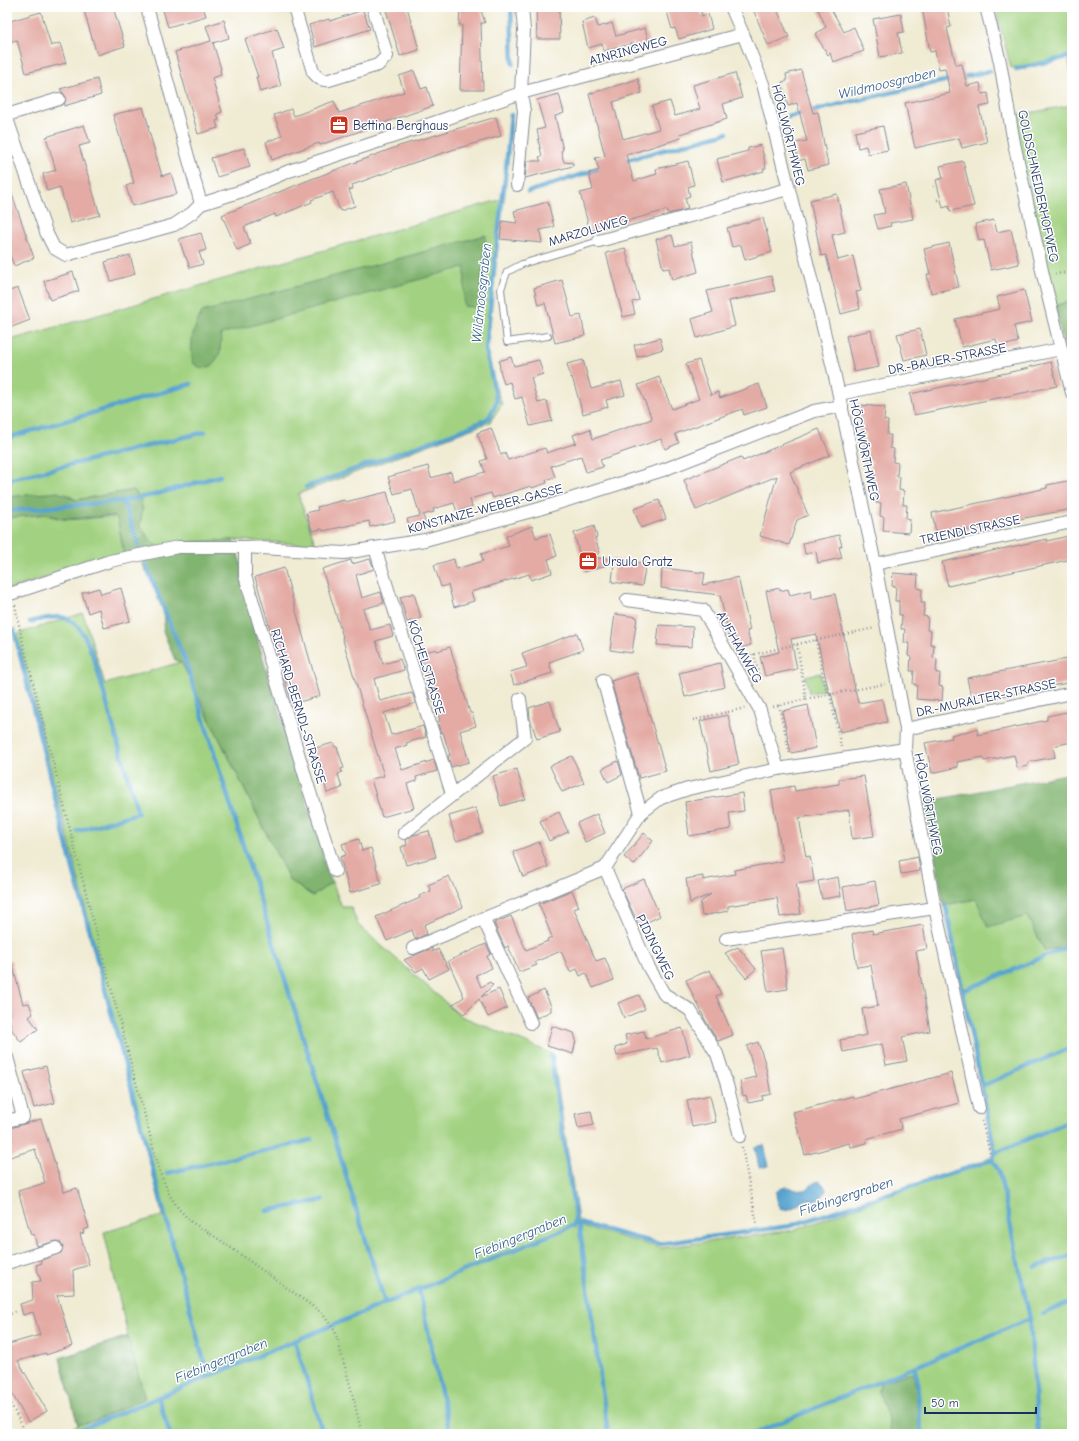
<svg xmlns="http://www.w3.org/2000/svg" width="1079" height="1441" font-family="'Comic Neue',sans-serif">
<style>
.green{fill:#a2d281;stroke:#5e8070}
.forest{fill:#81b46f;stroke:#4e7266}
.water{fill:#56a3cf;stroke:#386996}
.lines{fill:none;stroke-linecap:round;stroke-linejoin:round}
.stream{stroke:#56a3cf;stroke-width:4.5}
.building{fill:#e4aba4}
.lane-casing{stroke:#868d98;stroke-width:8}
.street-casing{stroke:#868d98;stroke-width:14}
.path{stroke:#868d98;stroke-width:2.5;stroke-dasharray:1 3;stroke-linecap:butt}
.lane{stroke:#fff;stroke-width:6}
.street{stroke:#fff;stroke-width:12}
.labels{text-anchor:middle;stroke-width:3;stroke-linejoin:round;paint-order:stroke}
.street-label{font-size:13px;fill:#1b2f5e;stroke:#fff}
.poi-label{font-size:13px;fill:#1b2f5e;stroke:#fff;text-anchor:start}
.water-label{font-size:14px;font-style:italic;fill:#335d8b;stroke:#fff}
</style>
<rect width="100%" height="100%" fill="#fff"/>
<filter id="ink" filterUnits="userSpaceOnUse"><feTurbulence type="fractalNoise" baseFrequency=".025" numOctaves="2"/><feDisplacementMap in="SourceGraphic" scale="8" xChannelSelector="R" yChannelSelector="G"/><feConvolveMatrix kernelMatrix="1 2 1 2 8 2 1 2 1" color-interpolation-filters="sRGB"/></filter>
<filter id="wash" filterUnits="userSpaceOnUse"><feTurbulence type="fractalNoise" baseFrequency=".012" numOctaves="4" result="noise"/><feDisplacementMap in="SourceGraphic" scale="16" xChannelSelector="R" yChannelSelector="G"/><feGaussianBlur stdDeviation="0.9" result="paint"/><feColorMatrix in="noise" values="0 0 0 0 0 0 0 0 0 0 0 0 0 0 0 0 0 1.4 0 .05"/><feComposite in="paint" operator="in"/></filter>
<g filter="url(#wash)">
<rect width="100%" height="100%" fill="#f0ebd3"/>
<g class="green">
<path d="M995,7H1072V77L1068,57L1011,68Z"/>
<path d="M1072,105V301L1054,306L1013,116Z"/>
<path d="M503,199L486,360L502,404L490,422L298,494L316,545L233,540L158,547L148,537L140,526L143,508L134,490L76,500L66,494L7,497V341Z"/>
<path d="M46,514C51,516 56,518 62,519C80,521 98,516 116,517L118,521L124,553L7,590V518Z"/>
<path d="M83,613L105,684L181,662L290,881L313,896L332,882L342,907H351L358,925L461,1016L553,1054L579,1226L661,1248L795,1230L995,1156L944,905L976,899L1027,916L1045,951L1072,945V1434H58L78,1425L60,1358L128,1336L104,1232L162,1216L158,1196L17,634Z"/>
<path d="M820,673L824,690L809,693L805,676Z"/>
</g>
<g class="forest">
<path d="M486,235L479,308L464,306L465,267L221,334L220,353L213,365L202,369L193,363C189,344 193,329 202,312Z"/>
<path d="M1072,301V376L1054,306Z"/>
<path d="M134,490C145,504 142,509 140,526L148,537L158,547L193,542L233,540L242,567L243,594L251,615L269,680L283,722L304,794L321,846L325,867L332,882L313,896L290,881L182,663L175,660L163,631L165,620L162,607L149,576L144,568L139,551L124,553L118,522L116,517L105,516L70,519L60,518L46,514L7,518V497L58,492L76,500Z"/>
<path d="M1072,773V945L1045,951L1027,916L988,927L976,899L944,905L924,802Z"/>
<path d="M128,1337L145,1398L96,1420L78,1425L60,1358Z"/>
<path d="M914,1373L921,1434H891L889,1421L878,1390L881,1382L904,1375Z"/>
</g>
<g class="water">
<path d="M764,1145L769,1166L759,1168L755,1147Z"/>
<path d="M819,1181L823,1184L826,1189C824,1198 815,1203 807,1199C798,1203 793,1212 781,1209C778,1203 776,1199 776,1192C791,1181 790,1192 803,1190C810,1189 811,1183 819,1181Z"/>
</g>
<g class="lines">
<g class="stream">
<path d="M511,7L513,64"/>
<path d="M1016,69L1072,56"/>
<path d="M788,117L858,100L990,71"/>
<path d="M623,161L727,133"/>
<path d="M528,192L604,167"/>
<path d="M7,438L191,384"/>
<path d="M7,480L205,432"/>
<path d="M306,487L467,428L489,418L497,401L486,350L495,259L505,179L511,115"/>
<path d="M123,501L139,546"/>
<path d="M7,511L123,501L153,495L220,476"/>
<path d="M146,565L186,663L333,1133L385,1303"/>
<path d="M30,622C39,620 51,616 61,617C81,620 89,645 95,662L138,813L77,831"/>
<path d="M14,630L64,835L208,1377"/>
<path d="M963,991L1072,945"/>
<path d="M551,1057L575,1215L574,1226"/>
<path d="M982,1086L1072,1047"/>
<path d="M995,1153L1072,1120"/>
<path d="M992,1160L999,1171L1030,1319L1038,1434"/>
<path d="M167,1173L312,1140"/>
<path d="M267,1211L323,1200"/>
<path d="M579,1223L608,1434"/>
<path d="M1036,1267L1072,1255"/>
<path d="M419,1289L450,1434"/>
<path d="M1043,1314L1072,1301"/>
<path d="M295,1341L323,1434"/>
<path d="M914,1367L917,1377L921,1434"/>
<path d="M158,1397L170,1434"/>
<path d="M70,1434L579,1223L659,1244L790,1226L992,1160L995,1153L946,907"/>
<path d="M753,1434L1030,1319"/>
</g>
</g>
<g id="blocks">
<g class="building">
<path d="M83,7H113L125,46L97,55Z"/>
<path d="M162,7H203L206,16L168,27Z"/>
<path d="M385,7H407L419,50L400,56Z"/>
<path d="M460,7H480L485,23H481L483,90H460L462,25H459Z"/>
<path d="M536,7L559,8L560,39H537Z"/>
<path d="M684,7H700L702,16L708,14L712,29L679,39L675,28L672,29L667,12Z"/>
<path d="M752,7H776L789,37L768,45Z"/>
<path d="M817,7H830L844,32L854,27L864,51L833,62L830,53L828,55L815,34L826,27Z"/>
<path d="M922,7H947L951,27L947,28L956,65L962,64L967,86L980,83L982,94L988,93L990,105L979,107L987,142L962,148L959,138L915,148L905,103L950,93L945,68L939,69L935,51L930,52Z"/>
<path d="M363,10L370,29L315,47L309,25L329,19L330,21Z"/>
<path d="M41,12L51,46L60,43L66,63L26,73L17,40L7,43V22Z"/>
<path d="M901,14L904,32L898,33L902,53L880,57L873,19Z"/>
<path d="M595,18L598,27L612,23L616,36L645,28L649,43L635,47L634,43L604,51L602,44L588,48L582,22Z"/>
<path d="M224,20L229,38L213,43L221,69L220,70L221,75L212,78L222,112L217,114L219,120L216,121L218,128L198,134L175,52L211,41L206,26Z"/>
<path d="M277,28L284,49L272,53L281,86L260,92L256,77H258L245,39Z"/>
<path d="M801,70L813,113L818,112L828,165L808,170L805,159L798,161L795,143L807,141L797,103L788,106L782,82L787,81L786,74Z"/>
<path d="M414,71L421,89L427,87L433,106L320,145L319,143L272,160L266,142L282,136L274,115L291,109L294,116L334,101L339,113L404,92L399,76Z"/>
<path d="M735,73L742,98L723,104L727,119L680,134L681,138L626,155L634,181L657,174L656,169L688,161L694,185L688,187L690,196L685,198L688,209L668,214L667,210L590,231L580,193L593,190L589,173L599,170L595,158L605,156L589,94L638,79L642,93L613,102L623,139L659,129L652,106L670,101L675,116L700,109L693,85Z"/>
<path d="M97,79L101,95L64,106L66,97L60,89Z"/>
<path d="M559,94L564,113L555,116L563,150L561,151L564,162L573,163V166L525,178L527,161H541L539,157L542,156L538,139H539L537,130L545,128L537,100Z"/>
<path d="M143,107L149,127L148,128L162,176L171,173L177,194L132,206L126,186L134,183L113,115Z"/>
<path d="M496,117L501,136L455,149L407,165L352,185L353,189L349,190L355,206L340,211L333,192L311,200L312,202L276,217L275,214L244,227L251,244L237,250L222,215L309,180L399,146Z"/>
<path d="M84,125L90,143L79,146L100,215L70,223L60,187L47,191L43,174L56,170L46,137Z"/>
<path d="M883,126L888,150L868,154L866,146L858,148L855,132Z"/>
<path d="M761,145L766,168L763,169L764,171L723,182L717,159L748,151V148Z"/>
<path d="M244,148L250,167L217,177L211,158Z"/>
<path d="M963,161L974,206L950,211L949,206L943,208L936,180L943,178L940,166Z"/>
<path d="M906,184L913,219L890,223L891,226L878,229L874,215L885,213L880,189Z"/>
<path d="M7,185H9L34,258L14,266L7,247Z"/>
<path d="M837,194L845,232L832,235L838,260L853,256L861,291L856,292L860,309L841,314L826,255L821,256L810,200Z"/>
<path d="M548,202L554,227L540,230L542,243L500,239L502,221L517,223L514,211Z"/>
<path d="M763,218L772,252L745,260L741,245L732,247L727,228Z"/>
<path d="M994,220L997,232L1011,229L1019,264L991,270L984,240L979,241L975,224Z"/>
<path d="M201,233L206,250L199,252L203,264L190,268L186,257H185L179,239Z"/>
<path d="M672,235L675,246L691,242L698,272L672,280L669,268L663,269L656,239Z"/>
<path d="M949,243L959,287L931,293L927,274H930L924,249Z"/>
<path d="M625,248L639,300L632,302L635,314L623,317L606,253Z"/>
<path d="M130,255L135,274L111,281L105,262Z"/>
<path d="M73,272L79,291L50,300L44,281Z"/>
<path d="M771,276L775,291L729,301L735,326L697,338L692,319L713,312L707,291Z"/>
<path d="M562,280L572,317L581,315L585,336L555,343L545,303L538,305L534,288Z"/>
<path d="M18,288L30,320L7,329V292Z"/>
<path d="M1024,290L1032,322L1014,326L1018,342L998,347L996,339L962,347L955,319L1000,309L997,297Z"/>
<path d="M920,329L926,355L904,360L897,334Z"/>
<path d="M871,330L879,367L854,372L846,336Z"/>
<path d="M660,338L663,349L637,357L634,345Z"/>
<path d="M511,357L514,366L539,360L543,374L531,378L538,403L547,401L552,421L530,426L522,397L515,399L510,382L504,384L500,370L499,361Z"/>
<path d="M583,360L591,389L621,381L625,395L606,400L608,407L583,414L572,377L571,378L567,364Z"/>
<path d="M699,360L711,395L718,392L720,398L759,384L767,407L744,415L742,409L675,434L679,443L665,449L661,439L600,460L603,467L586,472L581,456L551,466L555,477L546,480L547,483L532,488L531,486L493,498L491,493L470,499L472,507L457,512L454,503L433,509L434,512L423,515L427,527L411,532L407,519L420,516L412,489L394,494L388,477L428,466L431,478L451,472L453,481L485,472L481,461L487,459L477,433L491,428L501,455L505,453L508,460L545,448L547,453L576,443L573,435L590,429L593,439L652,419L638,385L659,377L672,409L699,399L686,364Z"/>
<path d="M1051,362L1057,386L914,415L910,394L1029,368V367Z"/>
<path d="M859,405L885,407L884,420L888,421L887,435H891L890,448L894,449L893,462L898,463L897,477H900L899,490L904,491L903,505H907L906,518L910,519L909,533L883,531L884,517L880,516L881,503H876L877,489L874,488L875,475H870L872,461L867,460L868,447H865L866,433H862L863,419H858Z"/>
<path d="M819,429L830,455L790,472L808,515L797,520L789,545L760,536L777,476L696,510L684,480L741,457L743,461Z"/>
<path d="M1072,480V509L1014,520L937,537L932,513L1047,488V485Z"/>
<path d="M387,492L395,521L370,527L369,521L323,531L322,529L312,531L306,513L318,510L317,507L344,500L345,502Z"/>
<path d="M659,500L666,519L641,528L634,509Z"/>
<path d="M532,526L536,538L550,534L557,556L548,559L552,573L531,580L529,574L471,592L474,601L454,607L448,585L441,587L434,565L454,559L456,569L483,561L481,554L509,546L506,536Z"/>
<path d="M594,526L597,537L595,538L600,553L590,557L646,563L642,586L612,582L614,563L584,572L574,533Z"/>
<path d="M839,535L842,546L839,547L842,558L818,563L816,552L805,554L803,543Z"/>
<path d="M1072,535V559L948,586L942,562L1047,539V541Z"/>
<path d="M370,559L374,569L356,575L362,598L381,592L384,603L363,609L370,630L390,625L393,636L376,641L383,664L400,659L404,670L374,679L380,701L412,693L416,703L384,713L391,735L423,726L426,737L406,743L407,745L395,749L402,770L434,760L437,771L416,777L417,781L407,784L414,808L382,817L371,779L384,776L342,637H343L322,569L351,560L352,564Z"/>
<path d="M284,568L320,696L292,704L255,577Z"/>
<path d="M662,568L705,573L703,585L738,577L750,630L747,631L751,645L738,649L734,634L729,636L720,595L661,588Z"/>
<path d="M893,573L918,575L917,588L922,589L921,603H925L923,616L928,617L927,630L931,631L930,644L934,645L933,658L937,659L936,673H940L939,686L943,687L942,701L916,699L917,685L913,684L914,671H910L911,657L908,656L909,643H904L905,629H901L902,615H899V601H895L896,587L892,586Z"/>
<path d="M99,588L101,594L121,588L130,621L104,628L99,609L88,613L82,593Z"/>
<path d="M780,588V591L788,589L790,595L811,590L812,599L835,594L858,703L882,699L887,722L840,732L831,692L829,693L816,634L791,639L797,669L765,676L760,657L779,652L766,591Z"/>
<path d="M414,593L421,618L407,622L400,597Z"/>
<path d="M615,614L637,617L632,653L610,650Z"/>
<path d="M659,625L693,627L692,647L657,645Z"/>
<path d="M577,633L583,650L549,662L552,673L514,685L510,672L527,667L522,653Z"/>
<path d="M450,647L470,713H472L476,726L460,731L469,762L451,767L448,756L450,755L443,732L441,733L437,722L440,721L433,698L430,699L427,688H430L420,654L436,649L437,651Z"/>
<path d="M1072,658V682L972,702L967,678Z"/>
<path d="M720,663L725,687L685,697L679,673Z"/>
<path d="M637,673L666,771L639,778L611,681Z"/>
<path d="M550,701L560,732L537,739L530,719L529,708Z"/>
<path d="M808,705L816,748L791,753L782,711Z"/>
<path d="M1072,711V742L1053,746L1055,757L1028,762V766L1017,768L1014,755L984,761L983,757L957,762L958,767L932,773L925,743L952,738L951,735L977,729L978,735L1038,722L1047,720V716Z"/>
<path d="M728,715L739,764L711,771L700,721Z"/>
<path d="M333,743L335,747H337L344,768L341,769L342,772L338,774L342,788L327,793L323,778L321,779L312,749Z"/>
<path d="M572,756L584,783L562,792L550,766Z"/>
<path d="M618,761L622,775L608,782L602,769Z"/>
<path d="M517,769L525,799L501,806L493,776Z"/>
<path d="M864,776L874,836L852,839L849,810L799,818L806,857L810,856L814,881L796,884L801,914L780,917L777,898L728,906V911L702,916L700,903L711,894L690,903L686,879L703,876V880L735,874L734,870L783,861L771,790L794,786L795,791L839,784V779Z"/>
<path d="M742,793L744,811L729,813L731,829L689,836L685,802Z"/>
<path d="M476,808L483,833L456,841L449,816Z"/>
<path d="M559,812L568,832L549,841L540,821Z"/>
<path d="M597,814L605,833L585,842L577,823Z"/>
<path d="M429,831L436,857L406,865L401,847L407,845L406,840L413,835Z"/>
<path d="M644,833L653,841L634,865L624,857Z"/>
<path d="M359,839L362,851L371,848L381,884L350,893L340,857L346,855L342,844Z"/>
<path d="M539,842L548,867L523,877L513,852Z"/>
<path d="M918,857L920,871L901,874L899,861Z"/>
<path d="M449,876L463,907L424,925L427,934L415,939L412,930L387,941L376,917L420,898L419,896L431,891L428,885Z"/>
<path d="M838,877L841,896L822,899L818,881Z"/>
<path d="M644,879L660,916L639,926L622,889Z"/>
<path d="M875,881L879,905L847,911L843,887Z"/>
<path d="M572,890L579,907L574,909L596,961L605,958L614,980L593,988L586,973L580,976L577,969L570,972L561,951L535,962L537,965L519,972L508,946L505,948L494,923L511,916L526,950L548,941L547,939L552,937L539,904Z"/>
<path d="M923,925L927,949L916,951L930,1031L902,1037L907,1061L886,1065L882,1044L843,1052L840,1040L867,1035L862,1009L878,1006L871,965L857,967L852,934L872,930L873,934Z"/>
<path d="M486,944L491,954L487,956L492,968L476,975L481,987L490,982L493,985L481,997L499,989L507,1008L488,1017L479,999L464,1014L452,1005L464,997L448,961Z"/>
<path d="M738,947L756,969L746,978L725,953Z"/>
<path d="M432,948L433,952L438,949L449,969L429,979L423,968L416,972L404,960Z"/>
<path d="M782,948L788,989L768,992L761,951Z"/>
<path d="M11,960L23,1004L29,1003L33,1014L29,1017L38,1029L21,1042L12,1030L8,1015L11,1014L7,1001V961Z"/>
<path d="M710,970L721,994L716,996L733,1035L718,1041L705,1020L698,1004H697L686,980Z"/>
<path d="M544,990L551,1006V1011L537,1018L528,998Z"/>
<path d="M639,995L645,1009L624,1018L618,1003Z"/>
<path d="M552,1026L574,1033L576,1040L573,1054L547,1046Z"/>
<path d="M682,1028L690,1055L662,1063L657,1048L617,1056L615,1048L627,1044L625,1035L644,1031L646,1039Z"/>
<path d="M758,1042L765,1063L771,1094L762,1096L763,1100L748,1103L746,1095L743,1096L740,1081L756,1077L747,1046Z"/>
<path d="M46,1066L55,1103L34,1108L24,1072Z"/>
<path d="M951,1073L959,1103L899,1119L902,1129L866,1139L867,1143L851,1147L849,1143L805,1155L793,1112L853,1096L854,1099Z"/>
<path d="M710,1095L716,1122L692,1127L687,1100Z"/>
<path d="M591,1111L594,1125L578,1128L575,1114Z"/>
<path d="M41,1119L64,1192L77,1188L89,1228L83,1230L84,1233L80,1234L89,1265L73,1270L74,1294L57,1295L72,1346L46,1355V1353L18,1361L47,1411L28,1422L7,1385V1341L9,1344L40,1335L33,1312L23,1315L20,1304L33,1300L32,1282L41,1281L36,1265L42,1263L41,1260L61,1253L63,1246L61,1243L57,1241L37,1246L34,1234L31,1235L18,1191L45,1183L35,1149L7,1158V1129Z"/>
</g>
</g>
</g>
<g filter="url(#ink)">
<use href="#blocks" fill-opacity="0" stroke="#868d98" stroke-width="1"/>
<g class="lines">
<defs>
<path id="lane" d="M548,336L507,342L501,289L507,272L522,264L599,241"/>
<g id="street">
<path d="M147,7L201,204"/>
<path d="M294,7L313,72C318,78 321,81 329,80L378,65L387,56L373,7"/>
<path d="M731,7L743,34L763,84L834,372L875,564L906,729L905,749L935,908L979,1108"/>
<path d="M986,7L1000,62L1014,143L1043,275L1072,393"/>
<path d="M7,115L59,99"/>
<path d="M7,119L46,232L54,248L66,255L174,225L192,213L201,204L242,191L289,171L404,133L521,93L743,34"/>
<path d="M517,185L524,111L521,93L524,30L522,7"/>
<path d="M599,241L788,189"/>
<path d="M839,394L1061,349"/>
<path d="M245,547V576L308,786L335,871"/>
<path d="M375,548L452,794"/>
<path d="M875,564L1072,522"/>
<path d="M7,595L110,561L178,547H245L344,553L425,540L539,509L663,470L814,411L842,406"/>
<path d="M627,600L703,610L760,710L778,769"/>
<path d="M603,680L641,813"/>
<path d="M906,729L1072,693"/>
<path d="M404,833L525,738L520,699"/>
<path d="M605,868L648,966L664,994L690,1010L717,1054L727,1085L740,1136"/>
<path d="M483,918L531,1023"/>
<path d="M726,939L935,908"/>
<path d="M413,948L605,868L641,813L661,798L688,789L778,769L905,749"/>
<path d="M7,1057L23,1117L7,1121"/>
<path d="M7,1263L56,1248"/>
</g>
</defs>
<use href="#lane" class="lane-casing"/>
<use href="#street" class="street-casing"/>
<g class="path">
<path d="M933,186L937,185"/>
<path d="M937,200L941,199"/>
<path d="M1055,274L1072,272"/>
<path d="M942,291L943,294"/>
<path d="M15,605L21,635L89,905L160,1173L170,1196L179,1209L190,1221L220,1240L322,1313L335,1331L350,1385L362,1434"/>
<path d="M7,621L11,640"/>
<path d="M816,640L827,695"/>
<path d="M797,644L875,628"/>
<path d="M754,654L760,681"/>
<path d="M743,657L797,644L806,699L772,707"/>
<path d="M830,695L841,747"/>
<path d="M806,699L885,684"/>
<path d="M779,705L790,755"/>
<path d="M693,720L745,708"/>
<path d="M982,1121L990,1153"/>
<path d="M742,1147L757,1225"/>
<path d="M7,1315L15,1312"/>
<path d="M7,1397L24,1429"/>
</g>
<use href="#lane" class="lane"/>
<use href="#street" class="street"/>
</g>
</g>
<defs>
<symbol id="office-square" viewBox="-11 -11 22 22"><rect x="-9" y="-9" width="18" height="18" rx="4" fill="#c8321e" stroke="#fff"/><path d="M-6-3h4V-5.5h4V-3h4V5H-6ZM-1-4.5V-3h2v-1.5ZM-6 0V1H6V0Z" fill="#fff"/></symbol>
</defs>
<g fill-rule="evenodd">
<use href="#office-square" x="328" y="114" width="22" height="22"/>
<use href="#office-square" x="577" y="550" width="22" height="22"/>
</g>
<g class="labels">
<g class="street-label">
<text transform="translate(628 50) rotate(-15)" y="5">AINRINGWEG</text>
<text transform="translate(789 135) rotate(76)" y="5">HÖGLWÖRTHWEG</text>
<text transform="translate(1039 186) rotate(78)" y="5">GOLDSCHNEIDERHOFWEG</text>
<text transform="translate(588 230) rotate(-16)" y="5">MARZOLLWEG</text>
<text transform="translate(947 358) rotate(-11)" y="5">DR.-BAUER-STRASSE</text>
<text transform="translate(865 450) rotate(78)" y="5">HÖGLWÖRTHWEG</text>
<text transform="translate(485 508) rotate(-15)" y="5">KONSTANZE-WEBER-GASSE</text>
<text transform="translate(970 529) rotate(-12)" y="5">TRIENDLSTRASSE</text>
<text transform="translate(740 647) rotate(61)" y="5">AUFHAMWEG</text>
<text transform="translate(427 667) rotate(73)" y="5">KÖCHELSTRASSE</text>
<text transform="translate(986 697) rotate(-12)" y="5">DR.-MURALTER-STRASSE</text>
<text transform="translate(299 706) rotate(73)" y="5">RICHARD-BERNDL-STRASSE</text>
<text transform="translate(929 804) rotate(79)" y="5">HÖGLWÖRTHWEG</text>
<text transform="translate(656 947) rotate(64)" y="5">PIDINGWEG</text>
</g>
<g class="poi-label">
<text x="353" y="130">Bettina Berghaus</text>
<text x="602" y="566">Ursula Gratz</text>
</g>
<g class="water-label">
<text transform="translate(887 83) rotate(-13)" y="5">Wildmoosgraben</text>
<text transform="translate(481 293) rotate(-84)" y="5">Wildmoosgraben</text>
<text transform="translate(846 1196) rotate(-18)" y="5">Fiebingergraben</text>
<text transform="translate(520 1236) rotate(-22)" y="5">Fiebingergraben</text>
<text transform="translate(221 1360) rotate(-22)" y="5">Fiebingergraben</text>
</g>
</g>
<rect width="1079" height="1441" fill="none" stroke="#fff" stroke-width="24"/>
<path d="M925 1407v6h111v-6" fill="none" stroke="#1b2f5e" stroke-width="2"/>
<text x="931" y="1407" font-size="12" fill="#1b2f5e" stroke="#ffffff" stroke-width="3" paint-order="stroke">50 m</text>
</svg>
